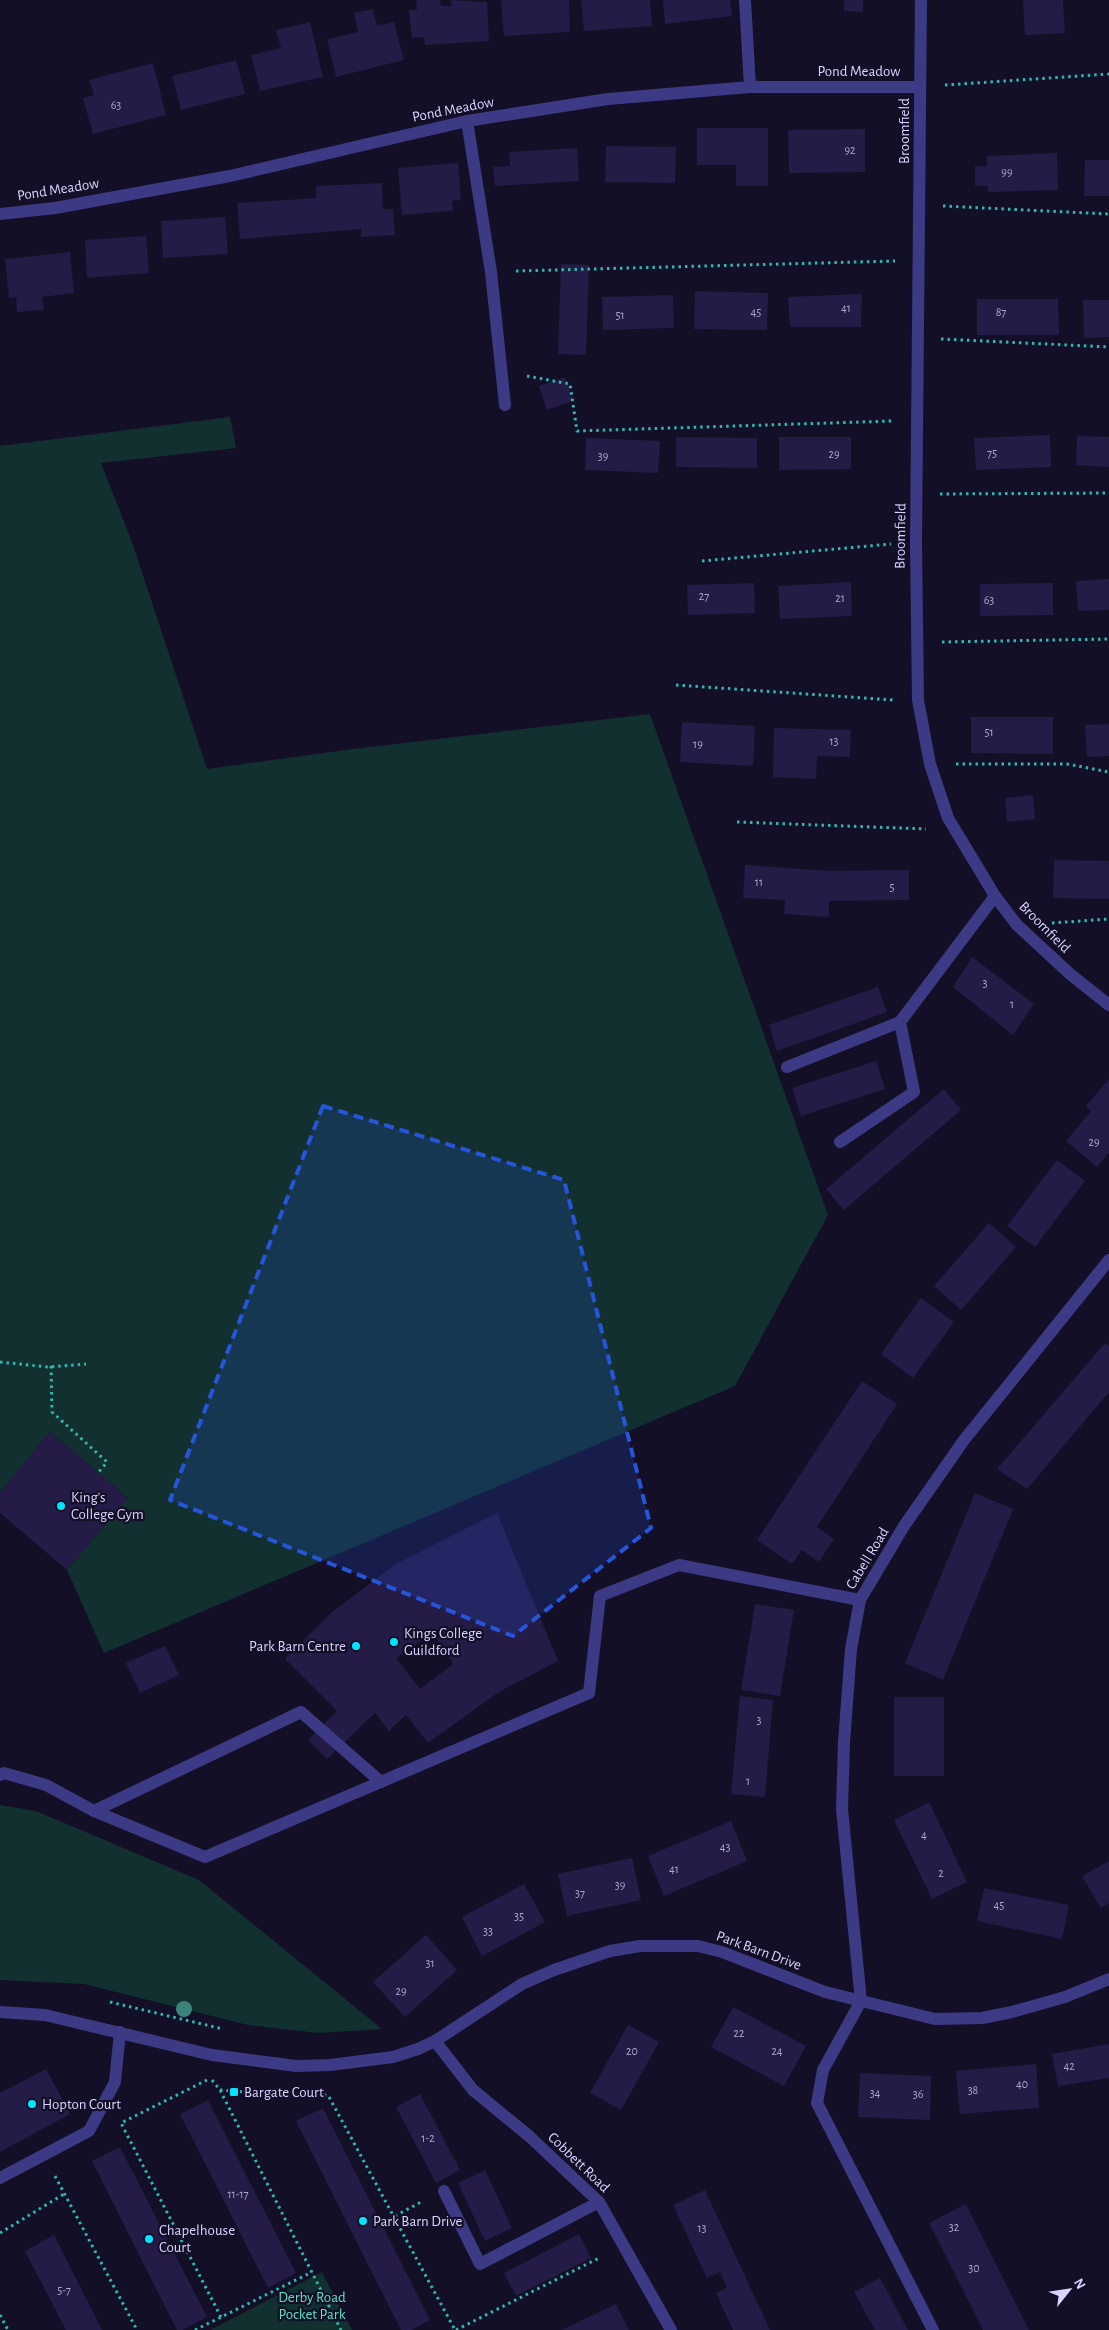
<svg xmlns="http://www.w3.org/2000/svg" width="1109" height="2330" font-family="'Alegreya Sans',sans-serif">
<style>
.green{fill:#12302f}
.building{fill:#241b47;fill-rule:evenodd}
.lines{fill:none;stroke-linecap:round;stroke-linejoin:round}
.path{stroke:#2fb8b0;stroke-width:3;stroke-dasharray:2.5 4;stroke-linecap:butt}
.minor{stroke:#3d3a85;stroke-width:12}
.tree{fill:#3d827b}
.marked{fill:#2655da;fill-opacity:0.2;stroke:#2655da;stroke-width:4;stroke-dasharray:10 6;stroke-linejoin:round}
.poi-dot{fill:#00e5ff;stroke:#130f26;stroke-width:2}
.labels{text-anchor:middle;stroke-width:4.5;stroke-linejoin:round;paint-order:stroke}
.number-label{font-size:12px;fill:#aca6d1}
.street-label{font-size:15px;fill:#d9d4ff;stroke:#130f26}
.poi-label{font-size:15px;fill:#d9d4ff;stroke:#130f26;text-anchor:start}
.park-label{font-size:15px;fill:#5fe0c0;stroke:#130f26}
</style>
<rect width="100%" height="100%" fill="#130f26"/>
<g class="green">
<path d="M230,417L236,448L101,463L133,545L207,769L353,749L650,714L828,1215L735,1386L104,1653L67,1570L128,1498L50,1432L0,1492V446Z"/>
<path d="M0,1805L36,1811L199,1880L382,2029L318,2033L248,2025L84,1984L0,1980Z"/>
<path d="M322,2272L352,2330H210Z"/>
</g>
<g class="building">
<path d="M416,0H440L441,6H451V0L487,2L489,41L425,45L424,37L412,38L409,10H417Z"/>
<path d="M501,0H569L570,32L504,36Z"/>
<path d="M581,0H650L652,26L584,31Z"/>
<path d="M663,0H730L732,16L665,24Z"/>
<path d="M844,0H863V12L844,11Z"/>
<path d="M1023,0H1063L1065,33L1025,35Z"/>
<path d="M373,9L377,26L394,22L404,60L336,77L327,39L358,32L354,13Z"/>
<path d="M310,22L323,77L260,91L251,55L281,48L276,30Z"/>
<path d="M236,60L245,94L181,110L172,76Z"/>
<path d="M153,63L166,115L93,134L83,98L94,95L89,80Z"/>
<path d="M697,128H768V186H736V165H697Z"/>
<path d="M865,129V172L789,173L788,130Z"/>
<path d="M606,146L676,147L675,183L605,182Z"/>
<path d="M577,148L579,181L495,186L493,167L510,166L509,152Z"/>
<path d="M1057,153L1058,190L988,192V186H975V166H987V156Z"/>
<path d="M1085,160H1109V196H1084Z"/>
<path d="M458,163L461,200L452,201L453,211L402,215L398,168Z"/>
<path d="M382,183L383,209H393L395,235L361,237V229L240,239L237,203L316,198V186Z"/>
<path d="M225,217L228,254L163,258L161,221Z"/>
<path d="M146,236L149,273L87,278L85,240Z"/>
<path d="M70,252L74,293L42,297L44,310L17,312L16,297L9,298L5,259Z"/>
<path d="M561,264L589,265L586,355L558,354Z"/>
<path d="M695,291L768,293L767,330L694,329Z"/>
<path d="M862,294L861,327H790L788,297Z"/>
<path d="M673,295L674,328L603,330L602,297Z"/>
<path d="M977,299H1058L1059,335H977Z"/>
<path d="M1083,300H1109V337L1084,338Z"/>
<path d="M565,377L573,401L547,410L539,386Z"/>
<path d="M1050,435L1051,467L976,470L974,438Z"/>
<path d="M1077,436L1109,437V467L1076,465Z"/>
<path d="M676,437L757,438V468L676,467Z"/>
<path d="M779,437H851V469L779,470Z"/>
<path d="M586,438L660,441L658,473L585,470Z"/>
<path d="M1109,579V610L1078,611L1076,581Z"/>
<path d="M851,582L852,616L780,619L778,586Z"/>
<path d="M754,583L755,613L688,615L687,585Z"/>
<path d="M1053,583V615L980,616V584Z"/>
<path d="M971,717H1053V754L971,753Z"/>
<path d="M682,722L755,726L753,766L680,762Z"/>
<path d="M1109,724V756L1087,757L1085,725Z"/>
<path d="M774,728L851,730L850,757L817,756L816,779L773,777Z"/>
<path d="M1033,795L1035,819L1007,822L1005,798Z"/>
<path d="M1054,860L1109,861V899L1053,898Z"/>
<path d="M745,865L831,871L909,870V900L829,901V917L784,914L785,900L743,898Z"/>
<path d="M972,957L1034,1004L1013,1035L953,987Z"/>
<path d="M878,987L887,1012L777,1051L769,1025Z"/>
<path d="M876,1061L885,1089L801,1116L792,1088Z"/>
<path d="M1109,1079V1152L1097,1167L1066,1141L1091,1111L1086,1106Z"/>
<path d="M944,1089L961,1110L844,1210L826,1189Z"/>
<path d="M1057,1160L1085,1181L1035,1247L1007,1226Z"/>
<path d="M989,1223L1016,1247L961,1310L934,1286Z"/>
<path d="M921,1298L954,1322L913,1378L881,1354Z"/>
<path d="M1105,1343L1109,1346V1392L1027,1489L997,1469Z"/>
<path d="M862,1381L897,1404L817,1527L834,1539L819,1562L802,1550L792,1564L757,1540Z"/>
<path d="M50,1432L128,1498L67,1570L0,1513V1492Z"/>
<path d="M975,1493L1013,1509L943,1680L905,1663Z"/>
<path d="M497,1513L558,1661L499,1692L428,1743L406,1715L389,1731L375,1713L327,1759L308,1740L337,1711L285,1659L332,1612L396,1564ZM433,1633L453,1664L420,1689L396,1658Z"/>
<path d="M755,1604L794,1610L780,1696L741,1690Z"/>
<path d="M165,1646L179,1675L140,1693L126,1663Z"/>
<path d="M740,1696L773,1700L765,1797L731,1794Z"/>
<rect x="894" y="1697" width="50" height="79"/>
<path d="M929,1802L967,1882L932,1899L894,1820Z"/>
<path d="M731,1821L747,1861L664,1896L648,1856Z"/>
<path d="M632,1858L641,1900L567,1916L558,1874Z"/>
<path d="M1109,1861V1903L1101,1908L1082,1876Z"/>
<path d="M524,1884L545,1922L482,1956L462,1917Z"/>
<path d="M984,1888L1069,1905L1062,1939L977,1921Z"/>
<path d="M426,1935L457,1970L405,2017L373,1982Z"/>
<path d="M733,2007L806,2046L784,2086L711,2047Z"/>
<path d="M628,2025L659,2042L621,2110L590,2093Z"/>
<path d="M1109,2044V2078L1058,2086L1052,2054Z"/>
<path d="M1036,2064L1039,2108L960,2114L956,2071Z"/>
<path d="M46,2069L70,2114L0,2152V2093Z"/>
<path d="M860,2073L931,2076L930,2120L858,2117Z"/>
<path d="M420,2094L460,2170L436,2183L396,2107Z"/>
<path d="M208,2100L296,2273L268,2288L180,2114Z"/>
<path d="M323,2108L430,2320L411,2330H401L296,2121Z"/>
<path d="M120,2147L207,2317L182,2330H177L92,2161Z"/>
<path d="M485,2170L512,2228L485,2241L458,2183Z"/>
<path d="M705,2190L770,2330H733L716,2293L727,2288L720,2272L707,2278L673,2205Z"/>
<path d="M966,2204L1029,2330H983L929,2223Z"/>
<path d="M579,2234L591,2258L516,2296L504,2273Z"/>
<path d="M54,2235L102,2330H66L25,2251Z"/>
<path d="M880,2278L908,2330H875L854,2292Z"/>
<path d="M616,2304L629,2330H562Z"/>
</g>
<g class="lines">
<g class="path">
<path d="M945,85L1109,74"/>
<path d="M943,206L1109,214"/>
<path d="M516,271L895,261"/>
<path d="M941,339L1109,347"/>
<path d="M527,376L570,384L577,431L892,421"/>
<path d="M940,494L1109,493"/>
<path d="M702,561L891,544"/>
<path d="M942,642L1109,639"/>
<path d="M676,685L893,700"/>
<path d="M956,764H1067L1109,772"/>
<path d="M737,822L926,829"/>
<path d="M1052,923L1109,919"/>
<path d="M0,1362L48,1367L86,1364"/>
<path d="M51,1366L52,1412L107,1462L98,1473"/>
<path d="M110,2002L223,2029"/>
<path d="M207,2080L121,2123L221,2317"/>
<path d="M212,2080L220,2090L341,2330"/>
<path d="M220,2090L279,2095H328L455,2330"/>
<path d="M55,2176L137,2330"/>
<path d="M395,2216L421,2202"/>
<path d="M0,2233L64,2194"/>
<path d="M0,2315L8,2330"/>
<path d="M195,2330L312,2272"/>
<path d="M456,2330L601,2257"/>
</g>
<g class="minor">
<path d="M745,0L750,87"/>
<path d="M921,0L916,542L918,700L930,764L948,818L995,896L1017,925L1070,974L1109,1005"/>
<path d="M467,121L491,272L505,405"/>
<path d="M0,214L55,208L230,176L467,121L608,99L750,87H920"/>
<path d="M787,1067L900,1022"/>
<path d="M840,1142L914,1092L900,1022L995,896"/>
<path d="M0,1775L4,1773L46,1785L94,1811L205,1857L589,1693L600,1596L679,1565L860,1600"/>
<path d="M94,1811L301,1712L381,1782"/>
<path d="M861,2001L842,1809L844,1742L851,1649L860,1600L904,1526L964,1440L1109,1260"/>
<path d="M861,2001L823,2070L817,2103L933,2330"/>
<path d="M0,2012L45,2015L212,2055L296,2066L330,2065L393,2057L418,2049L435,2041L522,1984L554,1970L610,1951L640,1946H698L722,1952L825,1992L935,2019L982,2018L1012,2012L1065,1997L1109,1979"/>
<path d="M435,2041L473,2090L529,2136L599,2202L671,2330"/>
<path d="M0,2178L89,2131L115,2082L120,2032"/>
<path d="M444,2191L480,2264L599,2202"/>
</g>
</g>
<circle class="tree" cx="184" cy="2009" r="8"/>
<path class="marked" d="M323,1106L564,1180L651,1528L513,1636L170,1500Z"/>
<g class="poi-dot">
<circle cx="61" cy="1506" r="5"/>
<circle cx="394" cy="1642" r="5"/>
<circle cx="356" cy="1646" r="5"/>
<rect x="229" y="2087" width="10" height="10" rx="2.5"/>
<circle cx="32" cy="2104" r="5"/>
<circle cx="363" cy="2221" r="5"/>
<circle cx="149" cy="2239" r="5"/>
</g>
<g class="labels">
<g class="number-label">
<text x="116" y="109">63</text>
<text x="850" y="154">92</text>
<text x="1007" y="176">99</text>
<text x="846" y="312">41</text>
<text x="756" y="316">45</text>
<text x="1001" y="316">87</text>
<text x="620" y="319">51</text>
<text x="992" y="457">75</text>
<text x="834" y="458">29</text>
<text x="603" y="460">39</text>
<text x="704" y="600">27</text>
<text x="840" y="602">21</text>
<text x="989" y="604">63</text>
<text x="989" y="736">51</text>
<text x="834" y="745">13</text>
<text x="698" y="748">19</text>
<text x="759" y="886">11</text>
<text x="892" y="891">5</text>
<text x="985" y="987">3</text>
<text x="1012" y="1008">1</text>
<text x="1094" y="1146">29</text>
<text x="759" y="1724">3</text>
<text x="748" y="1785">1</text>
<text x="924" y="1839">4</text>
<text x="725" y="1851">43</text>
<text x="674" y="1873">41</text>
<text x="941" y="1877">2</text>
<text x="620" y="1889">39</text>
<text x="580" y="1897">37</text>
<text x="999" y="1909">45</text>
<text x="519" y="1920">35</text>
<text x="488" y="1935">33</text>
<text x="430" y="1967">31</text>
<text x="401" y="1995">29</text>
<text x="739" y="2037">22</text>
<text x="632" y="2055">20</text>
<text x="777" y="2055">24</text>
<text x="1069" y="2070">42</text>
<text x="1022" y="2088">40</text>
<text x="973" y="2094">38</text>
<text x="875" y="2097">34</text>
<text x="918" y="2098">36</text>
<text x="428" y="2142">1-2</text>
<text x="238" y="2198">11-17</text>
<text x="954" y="2231">32</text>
<text x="702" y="2232">13</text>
<text x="974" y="2272">30</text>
<text x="64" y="2294">5-7</text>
</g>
<g class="street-label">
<text x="859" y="76">Pond Meadow</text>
<text transform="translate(453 109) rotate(-11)" y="5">Pond Meadow</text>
<text transform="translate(904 131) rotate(-90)" y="5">Broomfield</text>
<text transform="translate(58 189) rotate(-9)" y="5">Pond Meadow</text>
<text transform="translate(900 536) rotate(-89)" y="5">Broomfield</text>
<text transform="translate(1045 927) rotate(45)" y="5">Broomfield</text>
<text transform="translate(867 1558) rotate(-59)" y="5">Cabell Road</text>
<text transform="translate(759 1950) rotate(20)" y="5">Park Barn Drive</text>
<text transform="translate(579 2162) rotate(44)" y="5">Cobbett Road</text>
</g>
<g class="poi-label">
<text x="71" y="1502">King's<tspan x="71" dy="17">College Gym</tspan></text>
<text x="404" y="1638">Kings College<tspan x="404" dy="17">Guildford</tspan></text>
<text x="346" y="1651" text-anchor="end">Park Barn Centre</text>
<text x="244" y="2097">Bargate Court</text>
<text x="42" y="2109">Hopton Court</text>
<text x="373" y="2226">Park Barn Drive</text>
<text x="159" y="2235">Chapelhouse<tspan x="159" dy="17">Court</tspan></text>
</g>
<g class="park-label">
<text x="312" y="2302">Derby Road<tspan x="312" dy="17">Pocket Park</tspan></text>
</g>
</g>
<g transform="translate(1069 2290) rotate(60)" stroke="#130f26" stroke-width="4" paint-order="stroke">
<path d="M0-4L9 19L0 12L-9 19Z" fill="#d9d4ff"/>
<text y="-8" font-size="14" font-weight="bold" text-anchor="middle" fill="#d9d4ff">N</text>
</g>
</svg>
